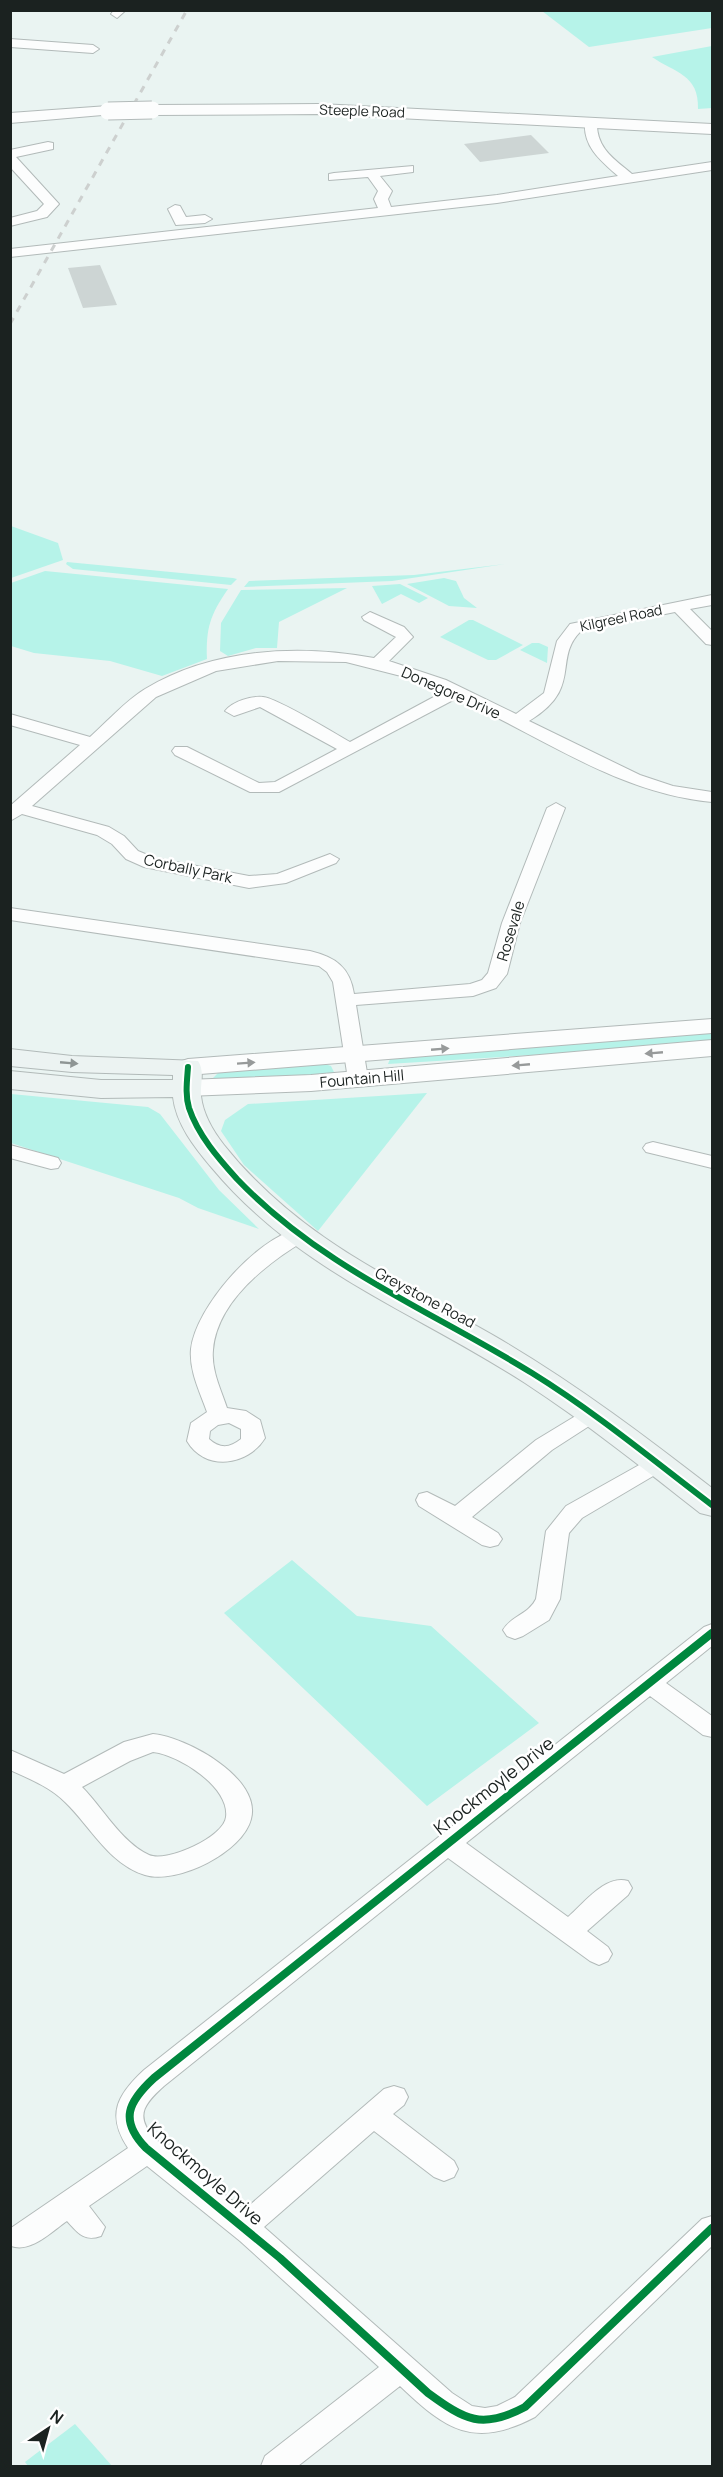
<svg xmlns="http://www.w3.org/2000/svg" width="723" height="2477" font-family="Manrope,sans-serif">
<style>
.green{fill:#b6f3e9}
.building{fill:#cdd5d4}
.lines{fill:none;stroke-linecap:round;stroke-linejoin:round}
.minor-casing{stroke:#b2bab9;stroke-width:2}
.tertiary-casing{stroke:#b2bab9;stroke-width:2}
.secondary-casing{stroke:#b2bab9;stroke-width:2}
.minor{fill:#fcfdfd;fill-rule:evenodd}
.tertiary{fill:#fcfdfd;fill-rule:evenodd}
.secondary{fill:#ecf3f2;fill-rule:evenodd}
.rail{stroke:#cdd0cf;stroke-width:3;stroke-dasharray:7 7;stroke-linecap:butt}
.tertiary-bridge-casing{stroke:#b2bab9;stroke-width:19;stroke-linecap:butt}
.tertiary-bridge{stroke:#fcfdfd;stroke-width:17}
.cycleway-far1-casing{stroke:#fff;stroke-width:10}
.cycleway-casing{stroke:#fff;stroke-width:11}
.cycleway-far1{stroke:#00873e;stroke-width:6}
.cycleway{stroke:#00873e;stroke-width:8}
.oneway{fill:#979a9a}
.oneway2{fill:#8e9594}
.labels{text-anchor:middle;stroke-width:5;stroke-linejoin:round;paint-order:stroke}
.far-street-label{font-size:14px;fill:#1b2220;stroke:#fff}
.street-label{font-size:15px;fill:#1b2220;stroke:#fff}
.near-street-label{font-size:18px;fill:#1b2220;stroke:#fff}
</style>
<rect width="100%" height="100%" fill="#eaf4f2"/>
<g class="green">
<path d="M542,11H712V28L589,47Z"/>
<path d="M712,46V108L698,109C699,74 675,73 652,57Z"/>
<path d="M11,526L58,543L63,560L11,578Z"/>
<path d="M67,562L233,578L237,579L231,585L73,569L66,564Z"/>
<path d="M505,564L392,581L244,587L249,581L414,575Z"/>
<path d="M45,571L228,589C210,615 206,628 207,659L162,676L110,661L34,653L11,646V583Z"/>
<path d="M444,578L456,581L464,598L477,608L449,606L407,584Z"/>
<path d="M400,584L428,598L419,603L401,594L382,604L372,586Z"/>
<path d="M347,588L279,622L277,648H256L228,656L220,651L221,623L241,590Z"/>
<path d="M469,620H473L523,645L496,660H488L440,637Z"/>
<path d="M532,643H539L548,647L547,663L520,650Z"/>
<path d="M712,1033V1041L664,1047L388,1064L390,1059Z"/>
<path d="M325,1064L331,1066L334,1072L329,1075L214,1081L212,1079L218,1073Z"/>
<path d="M427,1093L318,1231L244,1165L221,1131L225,1120L248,1104Z"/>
<path d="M11,1094L148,1107L160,1114L219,1190L259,1229L198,1208L179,1198L11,1143Z"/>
<path d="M292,1560L357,1616L431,1626L539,1723L427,1806L224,1613Z"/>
<path d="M75,2424L112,2466H28L25,2462Z"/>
</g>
<g class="building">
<path d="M531,135L549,153L480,162L464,144Z"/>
<path d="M100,265L117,305L83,308L68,268Z"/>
</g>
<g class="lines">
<defs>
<g id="minor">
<path d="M114,10H126L117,18L111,14Z"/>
<path d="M10,39L93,45L99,49L93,53L10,47Z"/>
<path d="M591,118L597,122C596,148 614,159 632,174L712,162V170L497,203L10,257V249L378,208L374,199L378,191L368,177L329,180V174L334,173L413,166V172L380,176L392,191L388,199L391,207L497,195L618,176C601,161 583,147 585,122Z"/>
<path d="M48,142L53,143V149L16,157L59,204L47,217L10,226V218L37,211L44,204L10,167V150Z"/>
<path d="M175,205L180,206L186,217L205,215L212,219L205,223L176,225L168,209Z"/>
<path d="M712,595V605L690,609L712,631V645L706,644L675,612L581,631C552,659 584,688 529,721L640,775L673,786L712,792V802C617,793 541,736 457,698L279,792H250L175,755L172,751L175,747H187L259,783L275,782L337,749L260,707L234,716L225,711C233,701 251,696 263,697C277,698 334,733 350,742L443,692L405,677L346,662L278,661L216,671L156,697L32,806L109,827L124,836L138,851L155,858L249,876L277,874L330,854L339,859L336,863L286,883L249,888L144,867L126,859L112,844L97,835L22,814L10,821V806L80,745L10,725V714L90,737C107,722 125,701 145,689C213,648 299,644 374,658L396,637L364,620L362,617L370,612L404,627L413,637L389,661L446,680L516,714L544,693L557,641L570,624Z"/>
<path d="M556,803L565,808L520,923L507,974L496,988L473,996L356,1005L368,1079L365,1083H351L348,1079L333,982L327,972L319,966L10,920V908L310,951C335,957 350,967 354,994L470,984L482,980L488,973L502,923L547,808Z"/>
<path d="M653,1142L712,1156V1168L646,1152L643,1148L646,1144Z"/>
<path d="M10,1145L58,1158L61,1163L58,1168L51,1169L10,1158Z"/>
<path d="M297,1229L304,1231L307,1236L304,1241C266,1264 217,1302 213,1350C211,1370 221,1390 227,1408L246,1411L260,1420L265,1438C248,1466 205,1472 187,1441L191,1423L207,1412C200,1392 189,1371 191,1349C196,1307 255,1240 297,1229ZM229,1423L241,1429V1439C230,1448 220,1449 209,1439L210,1431L218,1425Z"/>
<path d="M592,1406L600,1409L603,1414L600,1419L552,1450L472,1517L498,1533L502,1539L498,1545L490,1547L482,1545L419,1506L416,1500L419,1494L427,1492L455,1506L536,1440Z"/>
<path d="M657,1455L665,1457L668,1463L665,1469L582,1518L569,1533L560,1599L549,1620L523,1636L515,1639L507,1636L503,1630C511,1616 529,1614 536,1599L546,1531L566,1506Z"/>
<path d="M712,1624V1646L666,1683L712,1716V1737L703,1735L650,1696L466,1843L568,1917C584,1903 606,1874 628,1881L632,1888L628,1895L587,1931L608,1947L612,1954L608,1961L599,1965L590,1961L448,1858L164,2086C144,2104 134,2116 155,2139L244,2210L384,2089L394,2086L404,2089L408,2097L404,2105L393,2114L454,2161L458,2169L454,2177L444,2181L434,2177L374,2131L264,2227L452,2393L472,2406L485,2408L497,2406L515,2397L702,2219L712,2216V2246L535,2417C474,2449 446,2430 400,2386L298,2466H261L265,2456L379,2367L240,2241L147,2166L89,2206L105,2227L101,2236C84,2242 78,2233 67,2221C51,2232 31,2253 11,2246V2228L128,2148C106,2115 117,2095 144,2070L704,1627Z"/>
<path d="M153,1734C186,1737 262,1778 251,1819C243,1852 177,1885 145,1875C109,1864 91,1827 65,1802C50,1787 30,1779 10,1770V1750L64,1774L124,1742ZM153,1752C179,1755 230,1787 226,1817C224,1837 167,1863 149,1855C121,1842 103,1808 82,1787L130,1761Z"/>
</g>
<g id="tertiary">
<path d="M320,104L712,124V134L320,114L152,115L144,110L152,105Z"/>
<path d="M108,106L116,111L114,114L10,123V113Z"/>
<path d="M712,1019V1033L188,1075L179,1072L175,1067L179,1062L188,1059Z"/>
<path d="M712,1040V1056L311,1091L187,1096L178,1094L174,1088L178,1082L187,1080L311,1075Z"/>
</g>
<path id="secondary" d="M10,1049L72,1056L198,1061C205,1071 200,1084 201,1096C203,1114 213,1131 224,1145C303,1244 403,1282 508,1344C580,1387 646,1437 712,1488V1516L700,1513C643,1468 586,1423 525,1383C414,1311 300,1273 212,1168C195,1148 176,1124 173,1097L101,1098L10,1089V1071L101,1080H173V1075L72,1072L10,1066Z"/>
</defs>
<use href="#minor" class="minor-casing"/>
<use href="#tertiary" class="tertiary-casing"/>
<use href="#secondary" class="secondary-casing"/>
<use href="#minor" class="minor"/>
<use href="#tertiary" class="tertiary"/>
<use href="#secondary" class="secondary"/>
<path class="rail" d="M10,324L187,10"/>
<defs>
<path id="tertiary-bridge" d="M108,111L152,110"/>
</defs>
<use href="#tertiary-bridge" class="tertiary-bridge-casing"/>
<use href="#tertiary-bridge" class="tertiary-bridge"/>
<defs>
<path id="cycleway-far1" d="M188,1067C187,1081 185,1095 189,1108C198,1135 218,1158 237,1179C322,1268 430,1310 532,1373C595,1412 653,1460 712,1505"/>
<path id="cycleway" d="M712,1633L154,2078C128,2102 119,2120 146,2148L280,2258L428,2393C465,2420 482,2430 525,2407L712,2228"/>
</defs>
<use href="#cycleway-far1" class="cycleway-far1-casing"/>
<use href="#cycleway" class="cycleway-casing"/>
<use href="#cycleway-far1" class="cycleway-far1"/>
<use href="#cycleway" class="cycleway"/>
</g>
<defs><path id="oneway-solid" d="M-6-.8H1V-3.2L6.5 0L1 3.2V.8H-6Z" transform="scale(1.5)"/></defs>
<g class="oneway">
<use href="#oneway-solid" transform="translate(440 1049) rotate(-5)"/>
<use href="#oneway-solid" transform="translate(654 1053) rotate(175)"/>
<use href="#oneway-solid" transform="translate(246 1063) rotate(-4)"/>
<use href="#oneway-solid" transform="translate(521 1065) rotate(175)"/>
</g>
<use class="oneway2" href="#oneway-solid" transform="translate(69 1063) rotate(5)"/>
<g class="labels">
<g class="far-street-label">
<text transform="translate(362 111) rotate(2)" y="5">Steeple Road</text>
<text transform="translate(621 618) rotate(-12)" y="5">Kilgreel Road</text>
</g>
<g class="street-label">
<text transform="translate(451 693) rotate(24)" y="5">Donegore Drive</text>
<text transform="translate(188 869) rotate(12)" y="5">Corbally Park</text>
<text transform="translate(511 931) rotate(-73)" y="5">Rosevale</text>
<text transform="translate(362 1079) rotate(-5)" y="5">Fountain Hill</text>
<text transform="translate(425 1298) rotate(28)" y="5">Greystone Road</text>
</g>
<g class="near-street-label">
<text transform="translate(494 1786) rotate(-38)" y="6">Knockmoyle Drive</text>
<text transform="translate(205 2174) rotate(41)" y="6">Knockmoyle Drive</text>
</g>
</g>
<rect width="723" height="2477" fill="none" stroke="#1b2220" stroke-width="24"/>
<g transform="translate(48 2429) rotate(36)" stroke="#ffffff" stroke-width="4.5" paint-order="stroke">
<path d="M0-4.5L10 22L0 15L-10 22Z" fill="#1b2220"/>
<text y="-9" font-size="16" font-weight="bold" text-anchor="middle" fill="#1b2220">N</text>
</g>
</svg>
